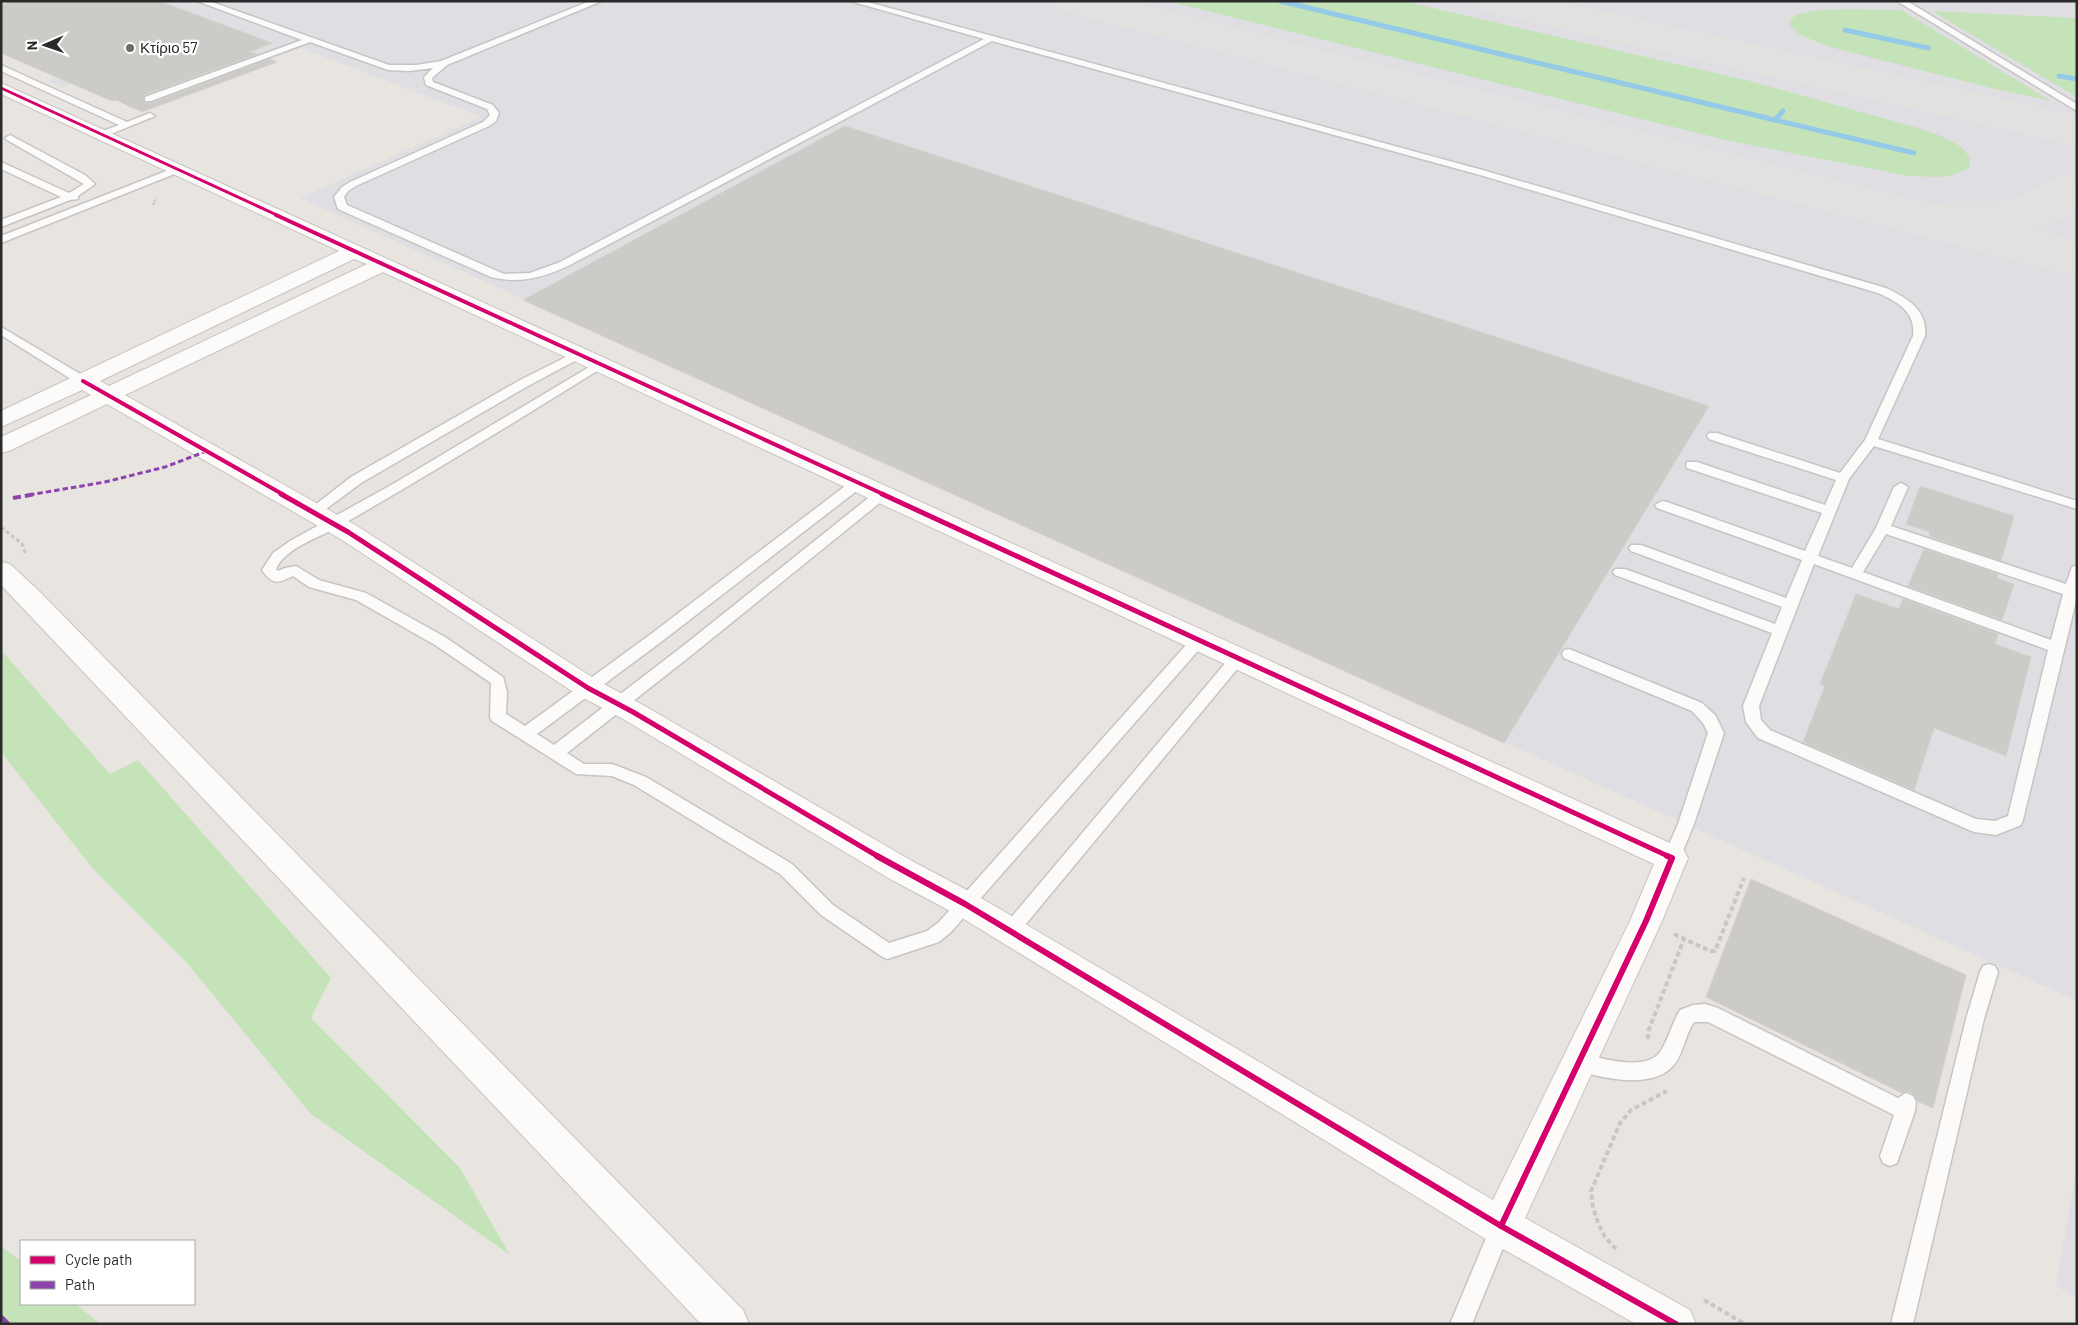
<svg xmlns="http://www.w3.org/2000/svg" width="2078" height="1325" font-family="Barlow,sans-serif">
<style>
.airport{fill:#dfdee2}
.green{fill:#c5e3b9}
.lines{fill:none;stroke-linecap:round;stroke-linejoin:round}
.stream{stroke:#94c9e8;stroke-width:5}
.taxiway{fill:#e3e1df;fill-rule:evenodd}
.building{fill:#cdcbc7;stroke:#d3d1cc}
.service-casing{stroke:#c6c4c5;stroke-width:3}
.minor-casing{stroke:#c6c4c5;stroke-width:2}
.tertiary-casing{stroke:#c6c4c5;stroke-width:2}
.path-far2{stroke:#c8c7c7;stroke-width:2;stroke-dasharray:2.5 1;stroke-linecap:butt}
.path-far1{stroke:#c8c7c7;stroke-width:3;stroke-dasharray:4 2.5;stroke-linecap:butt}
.path{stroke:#c8c7c7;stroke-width:4;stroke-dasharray:5 3;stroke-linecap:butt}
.service{fill:#fcfbfa;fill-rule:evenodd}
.minor{fill:#fcfbfa;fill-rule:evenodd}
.tertiary{fill:#fcfbfa;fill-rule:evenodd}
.quiet-far2{stroke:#8e44ad;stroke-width:3;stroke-dasharray:5.5 3;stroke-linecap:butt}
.quiet-far1{stroke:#8e44ad;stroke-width:4;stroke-dasharray:8 4;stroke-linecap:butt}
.quiet{stroke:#8e44ad;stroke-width:5;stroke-dasharray:10 5;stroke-linecap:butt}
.cycleway-far3-casing{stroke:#fff;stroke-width:5}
.cycleway-far2-casing{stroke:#fff;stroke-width:6}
.cycleway-far1-casing{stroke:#fff;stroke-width:8}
.cycleway-casing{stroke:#fff;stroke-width:9}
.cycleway-far3{stroke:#d6006c;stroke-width:3}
.cycleway-far2{stroke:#d6006c;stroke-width:4}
.cycleway-far1{stroke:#d6006c;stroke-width:5}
.cycleway{stroke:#d6006c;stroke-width:6}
.poi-dot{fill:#6c6b6a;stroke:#fff;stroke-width:2}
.labels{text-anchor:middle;stroke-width:4.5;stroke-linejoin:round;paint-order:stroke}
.far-poi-label{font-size:15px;fill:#2a2a2a;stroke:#fff;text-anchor:start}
</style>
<rect width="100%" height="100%" fill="#e8e5e0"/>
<g class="airport">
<path d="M10,1H2077V1001L300,198L481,117L301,48L135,109L117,100L112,101L72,84L63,87L47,80L55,77L1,53V5Z"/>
<path d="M2077,1166V1298L2056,1286Z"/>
</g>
<g class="green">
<path d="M1167,1H1402L1750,81L1918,128C1933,133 1978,146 1969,168L1952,175L1940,177L1909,176L1730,141Z"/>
<path d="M1901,10L2051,101L1995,89L1830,47L1800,35L1789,25C1790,18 1796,15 1802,13C1828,7 1873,10 1901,10Z"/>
<path d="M1934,11L2077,18V97L1940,16Z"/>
<path d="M1,650L110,774L138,760L331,978L311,1018L460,1168L510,1255L311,1114L187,963L93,869L1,752Z"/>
<path d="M1,1246L21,1261V1304H75L101,1324H1Z"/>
</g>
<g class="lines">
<g class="stream">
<path d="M1280,1L1775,120"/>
<path d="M1845,30L1928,48"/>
<path d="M2059,76L2077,79"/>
<path d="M1783,111L1775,120L1914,153"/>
</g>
<g class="taxiway">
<path d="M1053,1H1128L1934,205C1961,198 1990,206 2016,198C2040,191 2048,171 2077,178V211L2061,220L2030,229L2077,241V277L1059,10Z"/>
<path d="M1473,1H1556L2077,115V146L1495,14L1479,10Z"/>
</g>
</g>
<g class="building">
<path d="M13,1H159L272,43L250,52L257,54L144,95L143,101L145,103H152L269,59L277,62L142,112L116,100L112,101L1,53V5Z"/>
<path d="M845,126L1709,406L1504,743L523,300Z"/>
<path d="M1920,486L2014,516L2001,561L1929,536L1930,532L1906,524Z"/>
<path d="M1924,549L1998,574L1997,578L2014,584L2002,620L1908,586Z"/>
<path d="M1856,594L1899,609L1903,599L1998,634L1995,644L2031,657L2006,756L1934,728L1914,790L1803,742L1825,686L1820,684Z"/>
<path d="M1751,879L1966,975L1933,1108L1917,1101L1914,1094L1907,1091L1902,1093L1706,997Z"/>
</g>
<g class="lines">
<defs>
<g id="service">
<path d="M197,1H209L389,65H416L441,61L590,1H602L447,65L432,78L433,82L493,105L499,113L496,121L489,126L356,186L348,191L344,197L347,205L504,274L530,273L560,262L984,39L850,1H864L1486,171L1886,288C1907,298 1928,310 1925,336L1878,439L2077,501V509L1874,446L1849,479L1818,556L1852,568L1876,528L1894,487L1901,483L1908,487L1891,526L2066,584L2072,567L2077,565V597L2023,820L2021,825L1996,835L1974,832L1758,738L1746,722L1743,706L1772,633L1615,575L1613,572L1615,569H1625L1775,624L1782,607L1631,551L1629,548L1631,545H1641L1786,598L1802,560L1657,508L1655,505L1662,501L1667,502L1805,551L1822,513L1687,468L1686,465L1687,462H1697L1825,505L1836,480L1709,439L1707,436L1709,433H1717L1840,473L1865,440L1913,336C1916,312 1898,302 1878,293L1480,175L992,41L568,266C542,278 519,284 491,277L338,209L334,197L342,187L350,182L483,122L490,115L487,109L426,85L424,77L433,68L409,71L388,70L310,42L151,101H145V97L302,40ZM1886,534L2063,594L2051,640L1863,572ZM1814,564L2048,650L2008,816L1995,821L1976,819L1770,730L1761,720L1759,706Z"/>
<path d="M1897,1H1907L2077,104V111Z"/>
<path d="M1,65L127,122L150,113L155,116L106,136H100V132L119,125L1,71Z"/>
<path d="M10,135L85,175L95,184L78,196V199L70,200L1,227V220L61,197L1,169V162L69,193L84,184L7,140L5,138Z"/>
<path d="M179,166L184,169L182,171L1,243V236Z"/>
<path d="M1,327L87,378L89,381L83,385L79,384L1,335Z"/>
<path d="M580,350L584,352L586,354L584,356L528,386L361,483L318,515L313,516L306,512L351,477L520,380Z"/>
<path d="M601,360L605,362L607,364L605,366C517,421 428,475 338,527C319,538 286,547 276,569L278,571L285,568L296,566L319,580L366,593L445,637L503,677L507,692L506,714L525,726L651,634L853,480H863L865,483L863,486L661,642L537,734L554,745L683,646L877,491H887L889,494L887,497L693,654L567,753L584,764H612L646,777L792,864L833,905L889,943L927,931L939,922L1194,636L1199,635L1204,636L1206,640L1204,644L951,932L939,942L887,959L881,956L821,915L780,874L634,785L612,776L576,774L492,721L490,717L491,683L435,645L356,600L309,587L293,576C278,583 273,586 262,570L273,553L290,541L393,484Z"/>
<path d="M1569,649L1702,703L1715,715L1724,733L1694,824L1678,863L1672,865L1666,863L1663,858L1678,824L1708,733L1703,723L1692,711L1564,658L1562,654L1564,650Z"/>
<path d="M1238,653L1243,654L1245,658L1243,662L1016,936L1010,939L1004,936L1001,931L1004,926L1233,654Z"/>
<path d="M1989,964L1995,966L1998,972L1984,1019L1913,1324H1891L1966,1019L1980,972L1983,966Z"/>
<path d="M1705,1004L1718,1008L1898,1098L1906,1093L1913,1096L1916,1102L1915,1111L1897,1163L1890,1166L1883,1163L1880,1156L1894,1115L1708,1022H1694C1685,1035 1683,1056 1672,1067C1650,1090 1598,1078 1572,1068L1569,1062L1572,1056L1579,1053C1599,1058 1646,1072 1660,1052C1669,1039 1672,1023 1680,1010L1693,1005Z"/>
<path d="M1501,1216L1508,1219L1512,1226L1472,1324H1450L1494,1219Z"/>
</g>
<path id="minor" d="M1,83L1683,849L1688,858L1662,921L1525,1218L1690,1310L1696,1324H1636L1487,1240L954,913L890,879L623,719L578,695L339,538L107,404L9,451L1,453V437L91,395L82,390L1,427V411L339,251L1,94ZM354,259L367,264L109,386L100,381ZM383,272L1654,864L1630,921L1493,1200L976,895L912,861L643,705L598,681L357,526L125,395Z"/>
<path id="tertiary" d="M1,562L10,564L39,591L743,1310L749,1324H701L1,585Z"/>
</defs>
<use href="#service" class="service-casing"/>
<use href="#minor" class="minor-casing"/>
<use href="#tertiary" class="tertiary-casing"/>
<path class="path-far2" d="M153,205L156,198"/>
<path class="path-far1" d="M1,527L22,544L26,555"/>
<g class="path">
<path d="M1674,934L1710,951H1715L1744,878"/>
<path d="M1648,1039V1032L1684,939"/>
<path d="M1616,1249L1605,1237L1598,1223L1593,1207L1591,1191L1620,1123L1631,1110L1667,1091"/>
<path d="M1704,1300L1745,1324"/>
</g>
<use href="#service" class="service"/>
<use href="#minor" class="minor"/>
<use href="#tertiary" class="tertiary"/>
<path class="quiet-far2" d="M29,495L105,482L165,467L207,451"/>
<path class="quiet-far1" d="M13,498L36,494"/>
<path class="quiet" d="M1,1317L8,1324"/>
<defs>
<path id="cycleway-far3" d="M1,88L279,216"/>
<g id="cycleway-far2">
<path d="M276,215L885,495"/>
<path d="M83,381L284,495"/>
</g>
<g id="cycleway-far1">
<path d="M281,494L348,532L588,688L633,712L879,857"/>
<path d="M882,494L1670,857"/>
</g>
<g id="cycleway">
<path d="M877,856L965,904L1501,1226"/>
<path d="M1667,856L1672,858L1646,921L1501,1226L1676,1324"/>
</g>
</defs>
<use href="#cycleway-far3" class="cycleway-far3-casing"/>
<use href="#cycleway-far2" class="cycleway-far2-casing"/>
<use href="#cycleway-far1" class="cycleway-far1-casing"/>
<use href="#cycleway" class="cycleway-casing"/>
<use href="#cycleway-far3" class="cycleway-far3"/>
<use href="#cycleway-far2" class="cycleway-far2"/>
<use href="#cycleway-far1" class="cycleway-far1"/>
<use href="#cycleway" class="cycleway"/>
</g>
<circle class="poi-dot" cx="130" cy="48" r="5"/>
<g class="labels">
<g class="far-poi-label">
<text x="140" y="53">Κτίριο 57</text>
</g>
</g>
<rect width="2078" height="1325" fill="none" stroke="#2a2a2a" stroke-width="5"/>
<rect x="20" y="1240" width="175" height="65" fill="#ffffff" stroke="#aaaaaa"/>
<rect x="30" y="1256" width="25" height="8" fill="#d6006c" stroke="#aaaaaa"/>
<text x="65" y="1265" font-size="15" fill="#2a2a2a">Cycle path</text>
<rect x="30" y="1281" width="25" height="8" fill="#8e44ad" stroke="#aaaaaa"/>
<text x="65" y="1290" font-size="15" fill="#2a2a2a">Path</text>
<g transform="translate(45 45) rotate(268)" stroke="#ffffff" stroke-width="4" paint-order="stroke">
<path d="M0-4L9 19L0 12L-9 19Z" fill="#2a2a2a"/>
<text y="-8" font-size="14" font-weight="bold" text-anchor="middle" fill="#2a2a2a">N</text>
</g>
</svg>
